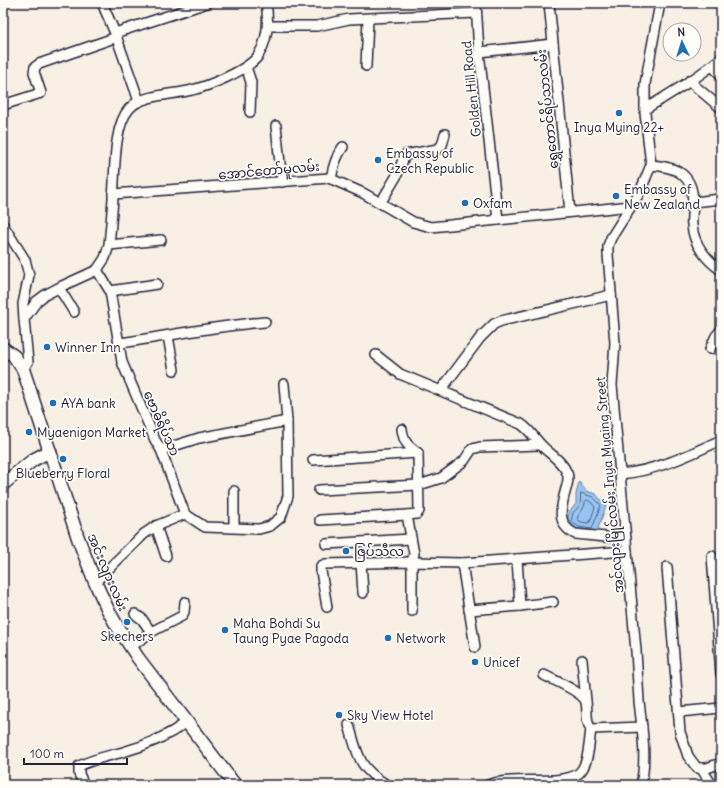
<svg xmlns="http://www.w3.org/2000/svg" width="724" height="788" font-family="Delius,'Noto Sans Myanmar',sans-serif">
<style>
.water{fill:#97c5f1;stroke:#6884a8}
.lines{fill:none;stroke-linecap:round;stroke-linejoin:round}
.shore{stroke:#516384;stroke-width:1}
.minor-casing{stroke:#22223b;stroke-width:12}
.major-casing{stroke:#22223b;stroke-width:15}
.minor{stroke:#fdfcf7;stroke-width:9}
.major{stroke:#fdfcf7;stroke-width:12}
.poi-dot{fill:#1f6fb2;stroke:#fdfcf7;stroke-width:1.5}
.labels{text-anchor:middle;stroke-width:3.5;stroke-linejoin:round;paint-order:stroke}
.street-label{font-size:13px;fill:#22223b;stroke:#fdfcf7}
.poi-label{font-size:13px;fill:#22223b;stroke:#fdfcf7;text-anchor:start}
</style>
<rect width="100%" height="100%" fill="#f8f0e4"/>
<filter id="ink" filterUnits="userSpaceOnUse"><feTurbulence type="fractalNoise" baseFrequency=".025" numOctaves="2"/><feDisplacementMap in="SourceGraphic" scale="8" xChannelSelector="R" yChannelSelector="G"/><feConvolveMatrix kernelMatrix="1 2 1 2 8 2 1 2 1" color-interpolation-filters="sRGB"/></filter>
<g filter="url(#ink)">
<path class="water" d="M579,482L586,491L596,494L600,499L607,503L596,534L578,531L566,523L570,511L576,504V494Z"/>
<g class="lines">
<g class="shore">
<path d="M581,493L593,497L601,505L592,529L579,527L571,521L573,513L580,505Z"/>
<path d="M587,500L591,502L595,507L590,522L588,523L581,522L577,519C579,512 585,509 585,502Z"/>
</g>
<defs>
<g id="minor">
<path d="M102,3L115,33L139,101"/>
<path d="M476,3L479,52L498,220"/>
<path d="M549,3L570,212"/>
<path d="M268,26H317L349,19L476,13"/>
<path d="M115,33L207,3"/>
<path d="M479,52L553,44"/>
<path d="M366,66L368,19"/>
<path d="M712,66L721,75"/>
<path d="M246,67L251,82L250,112"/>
<path d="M689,81L721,108"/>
<path d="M6,104L41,93L34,72L35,67L39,64L117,37"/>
<path d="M645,109C671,93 698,78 721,58"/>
<path d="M276,126L282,182"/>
<path d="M651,165C677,167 693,174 693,203C693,210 691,217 692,225C693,243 706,260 721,270"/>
<path d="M331,179C333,167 336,156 343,147"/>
<path d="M113,194L329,178L363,193L413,222L431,227L631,206"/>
<path d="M381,202L396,177L405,155L438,149L442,145L445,134"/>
<path d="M693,202L721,199"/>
<path d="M3,225L25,260L29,275L23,304L24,319"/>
<path d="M109,245L161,240"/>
<path d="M97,270L110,291L122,362L155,440L161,450L185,514L205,527L259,529L270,526L281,517L288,496L287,421L284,384"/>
<path d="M59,288L74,312"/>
<path d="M110,291L157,284"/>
<path d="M168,336L174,370"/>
<path d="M120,343C168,336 216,326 265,322"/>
<path d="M710,349L716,336L721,330"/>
<path d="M376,355L400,374L521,424C531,431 534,438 542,446C550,454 563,462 567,473C569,477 568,481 567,485C562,504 554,523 575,534L626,539"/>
<path d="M23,369L28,362L24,319L37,301L45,295L62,286L97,270L105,258L109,245C111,224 113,203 114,182C115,161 115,125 129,109C141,94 174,95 192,90C209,86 248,70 258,56C268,40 269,21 266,3"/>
<path d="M441,390L480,338L494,324L501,321L611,295"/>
<path d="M402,429C404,443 407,445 418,453L419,511L417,514L407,515L414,554L412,562V611"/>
<path d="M161,450L199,438L287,421"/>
<path d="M313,460L418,453"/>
<path d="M620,474C656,471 689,455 721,440"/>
<path d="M319,490L419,485L441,478L464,461L472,449L480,447L540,445"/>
<path d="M234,491V527"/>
<path d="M320,520L407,515"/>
<path d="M156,526L166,556"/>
<path d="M326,544L411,539"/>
<path d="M712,556L721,674"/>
<path d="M517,559L520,606"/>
<path d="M361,562L363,593"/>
<path d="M462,563L475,647"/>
<path d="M667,567L680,732L688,756L697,768H707L721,763"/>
<path d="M95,582L144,534L156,526L185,514"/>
<path d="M327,607L321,571V566L325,564L412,562L462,563L627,551"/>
<path d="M469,610L520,606L553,602"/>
<path d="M135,614L142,619L151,632"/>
<path d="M131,647L151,632L182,616L184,612L185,602"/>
<path d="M582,660L586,701"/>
<path d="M544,675C553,680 583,692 586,702C588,711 585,721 591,729L642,727"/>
<path d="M679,712L721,708"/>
<path d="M349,725C358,755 358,768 387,785"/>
<path d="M701,768L712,785"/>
<path d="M84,785L79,774V766C93,759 108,756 123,752C145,746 168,736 187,722"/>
<path d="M488,785C510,776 564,786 579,773C589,764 589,742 591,729"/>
<path d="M641,785C647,757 642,729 639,701C638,684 637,668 636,651L612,385L615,343L608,254V246L611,238L640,192L651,165L645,113V84L660,3"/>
</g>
<g id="major">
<path d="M3,348L14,356L23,369L78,538L95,582L108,610L117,626L138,658L235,785"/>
<path d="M3,484L33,460L50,451"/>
</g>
</defs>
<use href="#minor" class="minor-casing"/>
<use href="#major" class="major-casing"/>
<use href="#minor" class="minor"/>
<use href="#major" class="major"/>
</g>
</g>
<g class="poi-dot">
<circle cx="619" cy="113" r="4"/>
<circle cx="378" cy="160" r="4"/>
<circle cx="616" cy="196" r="4"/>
<circle cx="465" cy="203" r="4"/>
<circle cx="47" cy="347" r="4"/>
<circle cx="53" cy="403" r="4"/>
<circle cx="29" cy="432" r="4"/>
<circle cx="63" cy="459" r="4"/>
<circle cx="346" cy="551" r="4"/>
<circle cx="127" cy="622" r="4"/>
<circle cx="225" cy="630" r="4"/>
<circle cx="388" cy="638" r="4"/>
<circle cx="475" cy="662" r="4"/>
<circle cx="339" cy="715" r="4"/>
</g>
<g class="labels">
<g class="street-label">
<text transform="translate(471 89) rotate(-96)" y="5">Golden Hill Road</text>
<text transform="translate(547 109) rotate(-96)" y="5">ရွှေတောင်ရိပ်သာလမ်း</text>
<text transform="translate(269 170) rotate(-5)" y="5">အောင်တော်မူလမ်း</text>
<text transform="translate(162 423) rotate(66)" y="5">ဗောဓိရိပ်သာ</text>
<text transform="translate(609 485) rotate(-95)" y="5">အင်လျားမြိုင်လမ်း Inya Myaing Street</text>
<text transform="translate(108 572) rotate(67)" y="5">အင်းလျားလမ်း</text>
</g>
<g class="poi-label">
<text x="619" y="132" text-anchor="middle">Inya Mying 22+</text>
<text x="386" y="158">Embassy of<tspan x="386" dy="15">Czech Republic</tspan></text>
<text x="624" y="194">Embassy of<tspan x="624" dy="15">New Zealand</tspan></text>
<text x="473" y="208">Oxfam</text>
<text x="55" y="352">Winner Inn</text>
<text x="61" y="408">AYA bank</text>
<text x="37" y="437">Myaenigon Market</text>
<text x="63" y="478" text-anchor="middle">Blueberry Floral</text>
<text x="354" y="556">ဇြပ်သီလ</text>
<text x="233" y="628">Maha Bohdi Su<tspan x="233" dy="15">Taung Pyae Pagoda</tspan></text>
<text x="127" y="641" text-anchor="middle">Skechers</text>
<text x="396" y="643">Network</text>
<text x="483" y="667">Unicef</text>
<text x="347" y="720">Sky View Hotel</text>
</g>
</g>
<rect width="724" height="788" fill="none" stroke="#fdfcf7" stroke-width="16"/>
<rect x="8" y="8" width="708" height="772" fill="none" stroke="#22223b" stroke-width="1.5" filter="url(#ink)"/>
<g transform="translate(682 42) rotate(356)"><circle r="19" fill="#fdfcf7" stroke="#a5a5ac"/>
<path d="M0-3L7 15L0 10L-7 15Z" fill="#1f6fb2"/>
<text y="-6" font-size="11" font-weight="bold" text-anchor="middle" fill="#22223b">N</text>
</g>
<path d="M24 758v6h103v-6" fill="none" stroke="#22223b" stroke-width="2"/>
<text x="30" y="758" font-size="12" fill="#22223b" stroke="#fdfcf7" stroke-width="3" paint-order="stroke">100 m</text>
</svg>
